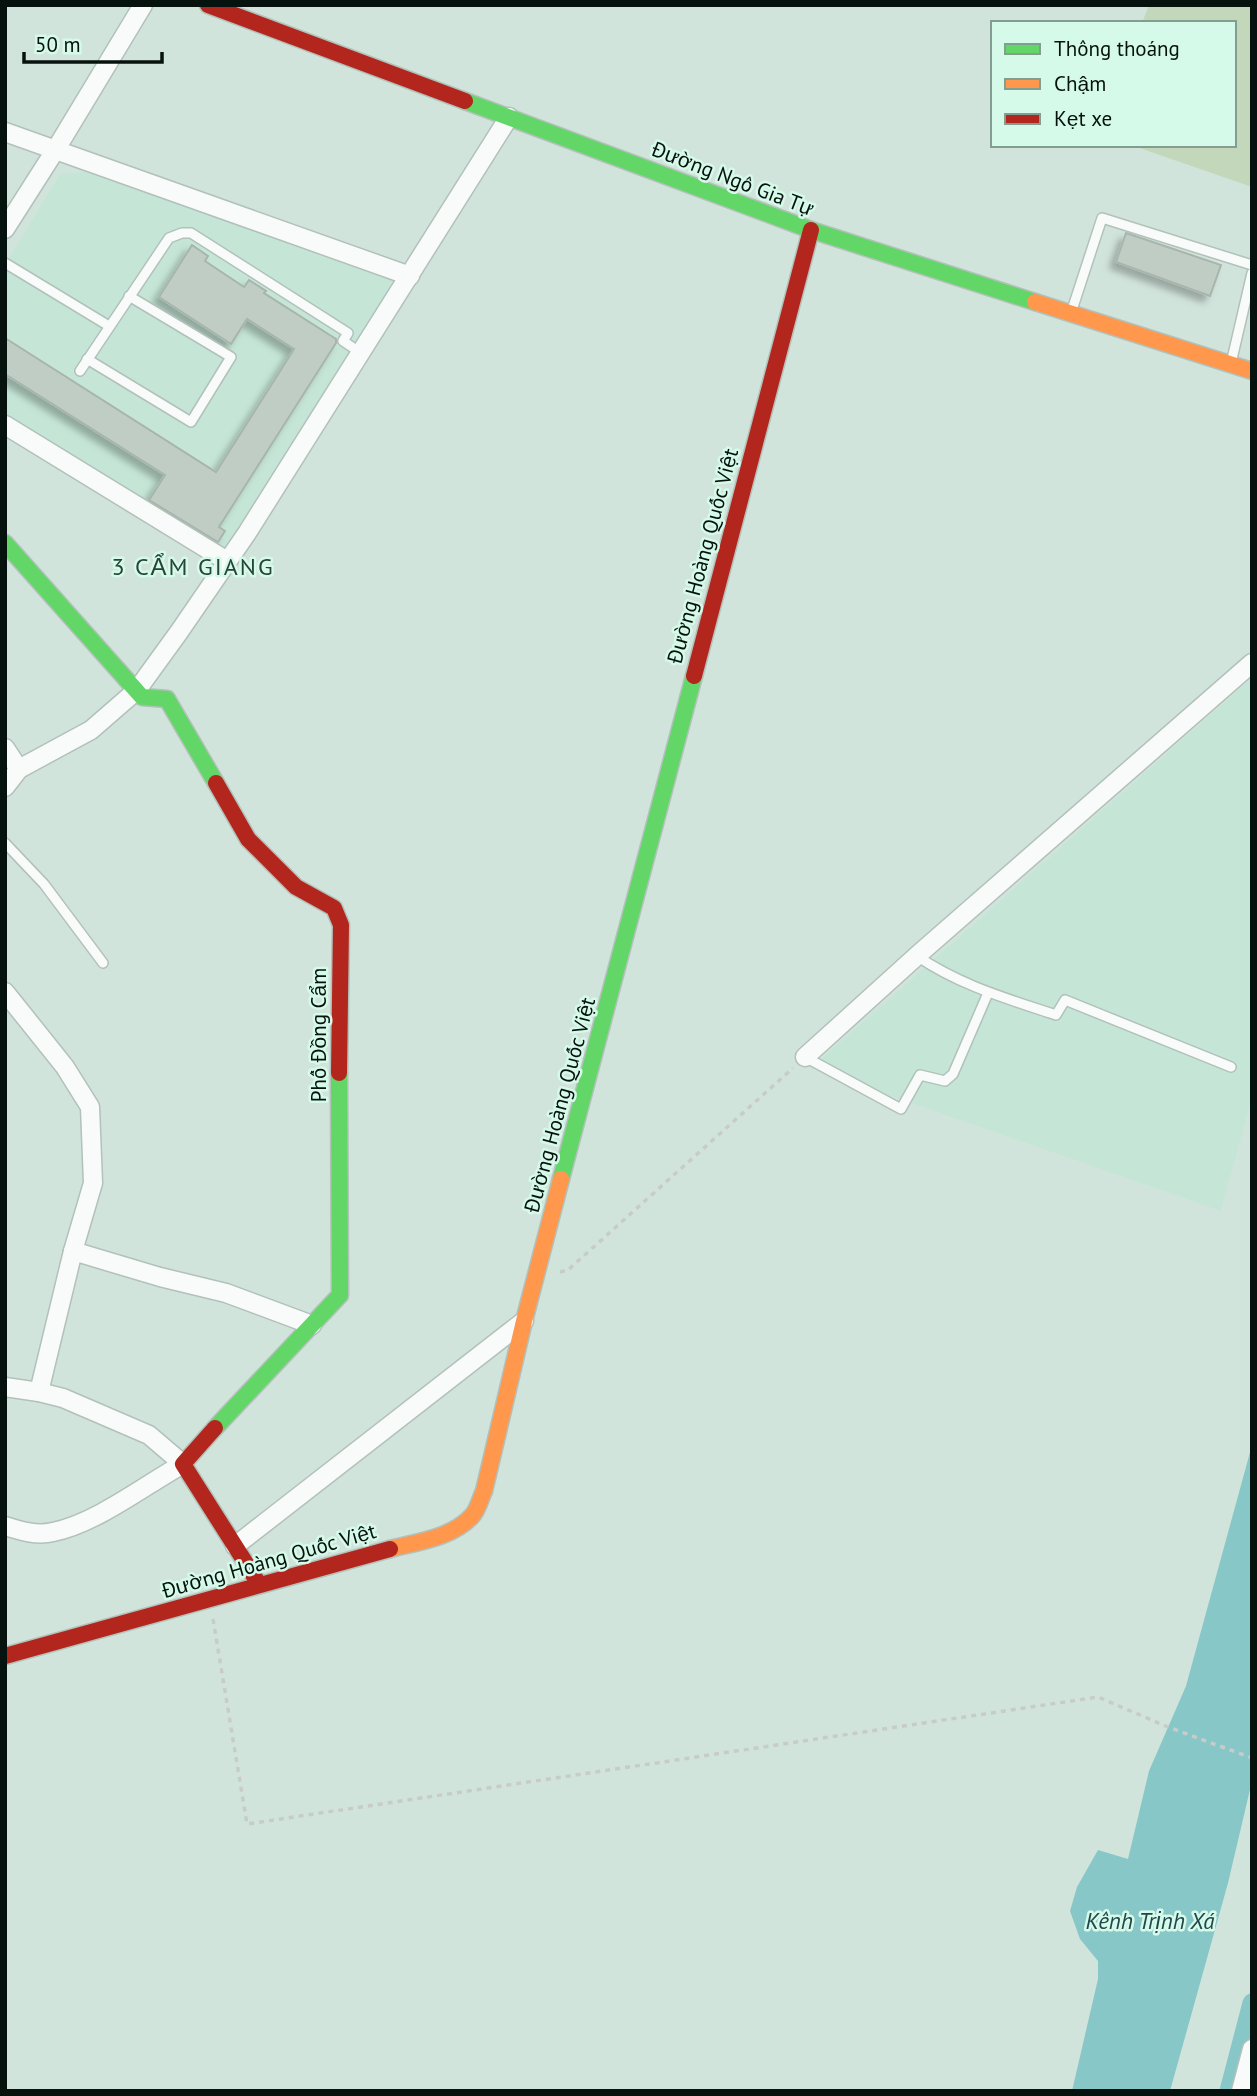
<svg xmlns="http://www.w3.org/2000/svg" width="1257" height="2096" font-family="'PT Sans',sans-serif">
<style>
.built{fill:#c5e6d7}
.green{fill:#c3d7bb}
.water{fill:#87c7c8}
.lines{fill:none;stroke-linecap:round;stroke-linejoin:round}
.canal{stroke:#87c7c8;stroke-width:19}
.building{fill:#bfcdc4;stroke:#a8b5ac;stroke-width:2;filter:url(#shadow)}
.lane-casing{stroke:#b2c1ba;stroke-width:12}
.street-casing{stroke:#b2c1ba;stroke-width:21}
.fast-casing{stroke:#b2c1ba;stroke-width:19}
.slow-casing{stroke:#b2c1ba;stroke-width:19}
.jam-casing{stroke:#b2c1ba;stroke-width:19}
.path{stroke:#c7ccca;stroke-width:3.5;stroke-dasharray:5 5;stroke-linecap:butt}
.lane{stroke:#f8fbfa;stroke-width:9}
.street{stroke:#f8fbfa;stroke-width:18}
.fast{stroke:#63d668;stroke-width:16}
.slow{stroke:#ff974d;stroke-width:16}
.jam{stroke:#b3261e;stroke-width:16}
.labels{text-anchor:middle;stroke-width:5;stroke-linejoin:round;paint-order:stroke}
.street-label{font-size:21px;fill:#06120d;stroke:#d6fae9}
.water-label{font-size:23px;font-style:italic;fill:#20474b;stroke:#d6fae9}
.quarter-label{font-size:24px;letter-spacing:2px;fill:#264538;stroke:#d6fae9}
</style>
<defs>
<filter id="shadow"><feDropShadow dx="-6" dy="6" stdDeviation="3.5" flood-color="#0004"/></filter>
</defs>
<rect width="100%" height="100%" fill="#d1e4db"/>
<g class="built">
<path d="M84,172L401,281L221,553L5,418V265L60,174Z"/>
<path d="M1252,678V1097L1221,1211L811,1068Z"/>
</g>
<path class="green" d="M1149,5H1252V187L1131,145H1234V23H1142Z"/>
<path class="water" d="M1252,1445V1781L1228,1883L1170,2091H1072L1098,1979V1961L1080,1939L1070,1911L1077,1887L1098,1850L1128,1859L1149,1771L1186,1686Z"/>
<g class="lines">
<path class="canal" d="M1229,2091L1252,2003"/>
</g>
<g class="building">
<path d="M1126,233L1221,265L1210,296L1116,262Z"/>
<path d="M192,245L208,256L205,261L244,287L249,280L266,291L264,293L336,339V343L219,527L225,531L218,542L149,500L165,475L5,374V338L216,472L294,349L247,319L231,344L159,297Z"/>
</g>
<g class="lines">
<defs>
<g id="lane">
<path d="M5,263L109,326"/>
<path d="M1072,310L1102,218L1252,265"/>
<path d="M87,359L191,422L231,357L129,296"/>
<path d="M1232,359L1252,273"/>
<path d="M80,371L169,238L182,233H191L348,333L343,341L361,353"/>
<path d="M5,843L44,884L103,963"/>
<path d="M917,956C959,985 1008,999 1056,1015L1065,1000L1231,1067"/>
<path d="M805,1057L901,1109L920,1075L945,1081L953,1074L988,993"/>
</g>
<g id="street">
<path d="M5,132L410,276"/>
<path d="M5,229L56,149L143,5"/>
<path d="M5,425L227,561"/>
<path d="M5,748L19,769"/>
<path d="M5,787L19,769L91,730L137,690L179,632L247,533L509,117"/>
<path d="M5,992L65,1067L90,1107L93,1183L73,1251L39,1392"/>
<path d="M805,1057L920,953L1252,663"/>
<path d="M73,1251L160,1277L226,1293L312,1325"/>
<path d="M5,1387L39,1392L63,1398L149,1435L183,1464C145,1485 97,1523 53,1532C37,1536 21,1531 5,1526"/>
<path d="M235,1546L524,1321"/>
<path d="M1241,2091L1252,2049"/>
</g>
<g id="fast">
<path d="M465,101L811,230L1035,302"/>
<path d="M5,543L142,697L167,699L216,783"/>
<path d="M561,1179L694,676"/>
<path d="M215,1428L340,1295L339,1073"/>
</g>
<g id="slow">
<path d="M1035,302L1252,371"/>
<path d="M390,1549C417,1542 452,1538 472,1516C478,1510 480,1499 484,1491L524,1321L561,1179"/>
</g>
<g id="jam">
<path d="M208,5L465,101"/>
<path d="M694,676L811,230"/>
<path d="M216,783L248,839L296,887L334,908L341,925L339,1073"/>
<path d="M215,1428L183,1464L259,1584"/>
<path d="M5,1656L390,1549"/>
</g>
</defs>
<use href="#lane" class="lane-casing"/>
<use href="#street" class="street-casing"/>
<use href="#fast" class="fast-casing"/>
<use href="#slow" class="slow-casing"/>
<use href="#jam" class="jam-casing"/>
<g class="path">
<path d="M560,1272L568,1270L793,1068"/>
<path d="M213,1619L247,1824L1098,1697L1168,1727L1252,1758"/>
</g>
<use href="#lane" class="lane"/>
<use href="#street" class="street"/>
<use href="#fast" class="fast"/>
<use href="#slow" class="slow"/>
<use href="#jam" class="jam"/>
</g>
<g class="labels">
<g class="street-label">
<text transform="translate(733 179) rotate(21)" y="7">Đường Ngô Gia Tự</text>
<text transform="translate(703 556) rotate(-75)" y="7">Đường Hoàng Quốc Việt</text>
<text transform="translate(319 1035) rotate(-90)" y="7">Phố Đồng Cẩm</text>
<text transform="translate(560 1105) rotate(-75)" y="7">Đường Hoàng Quốc Việt</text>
<text transform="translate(269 1561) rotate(-16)" y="7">Đường Hoàng Quốc Việt</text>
</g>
<g class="water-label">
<text x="1150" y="1929">Kênh Trịnh Xá</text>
</g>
<g class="quarter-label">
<text x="193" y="575">3 CẨM GIANG</text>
</g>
</g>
<rect width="1257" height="2096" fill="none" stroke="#06120d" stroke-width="14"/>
<rect x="991" y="21" width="245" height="126" fill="#d6fae9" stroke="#839d91" stroke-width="2"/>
<rect x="1005" y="44" width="35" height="10" fill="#63d668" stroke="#839d91" stroke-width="2"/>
<text x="1054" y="56" font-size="21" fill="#06120d">Thông thoáng</text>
<rect x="1005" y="79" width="35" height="10" fill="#ff974d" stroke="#839d91" stroke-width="2"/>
<text x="1054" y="91" font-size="21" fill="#06120d">Chậm</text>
<rect x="1005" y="114" width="35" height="10" fill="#b3261e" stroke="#839d91" stroke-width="2"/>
<text x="1054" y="126" font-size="21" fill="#06120d">Kẹt xe</text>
<path d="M24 52v10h138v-10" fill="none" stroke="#06120d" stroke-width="3.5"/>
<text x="35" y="52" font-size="21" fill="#06120d" stroke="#d6fae9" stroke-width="5" paint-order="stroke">50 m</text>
</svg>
